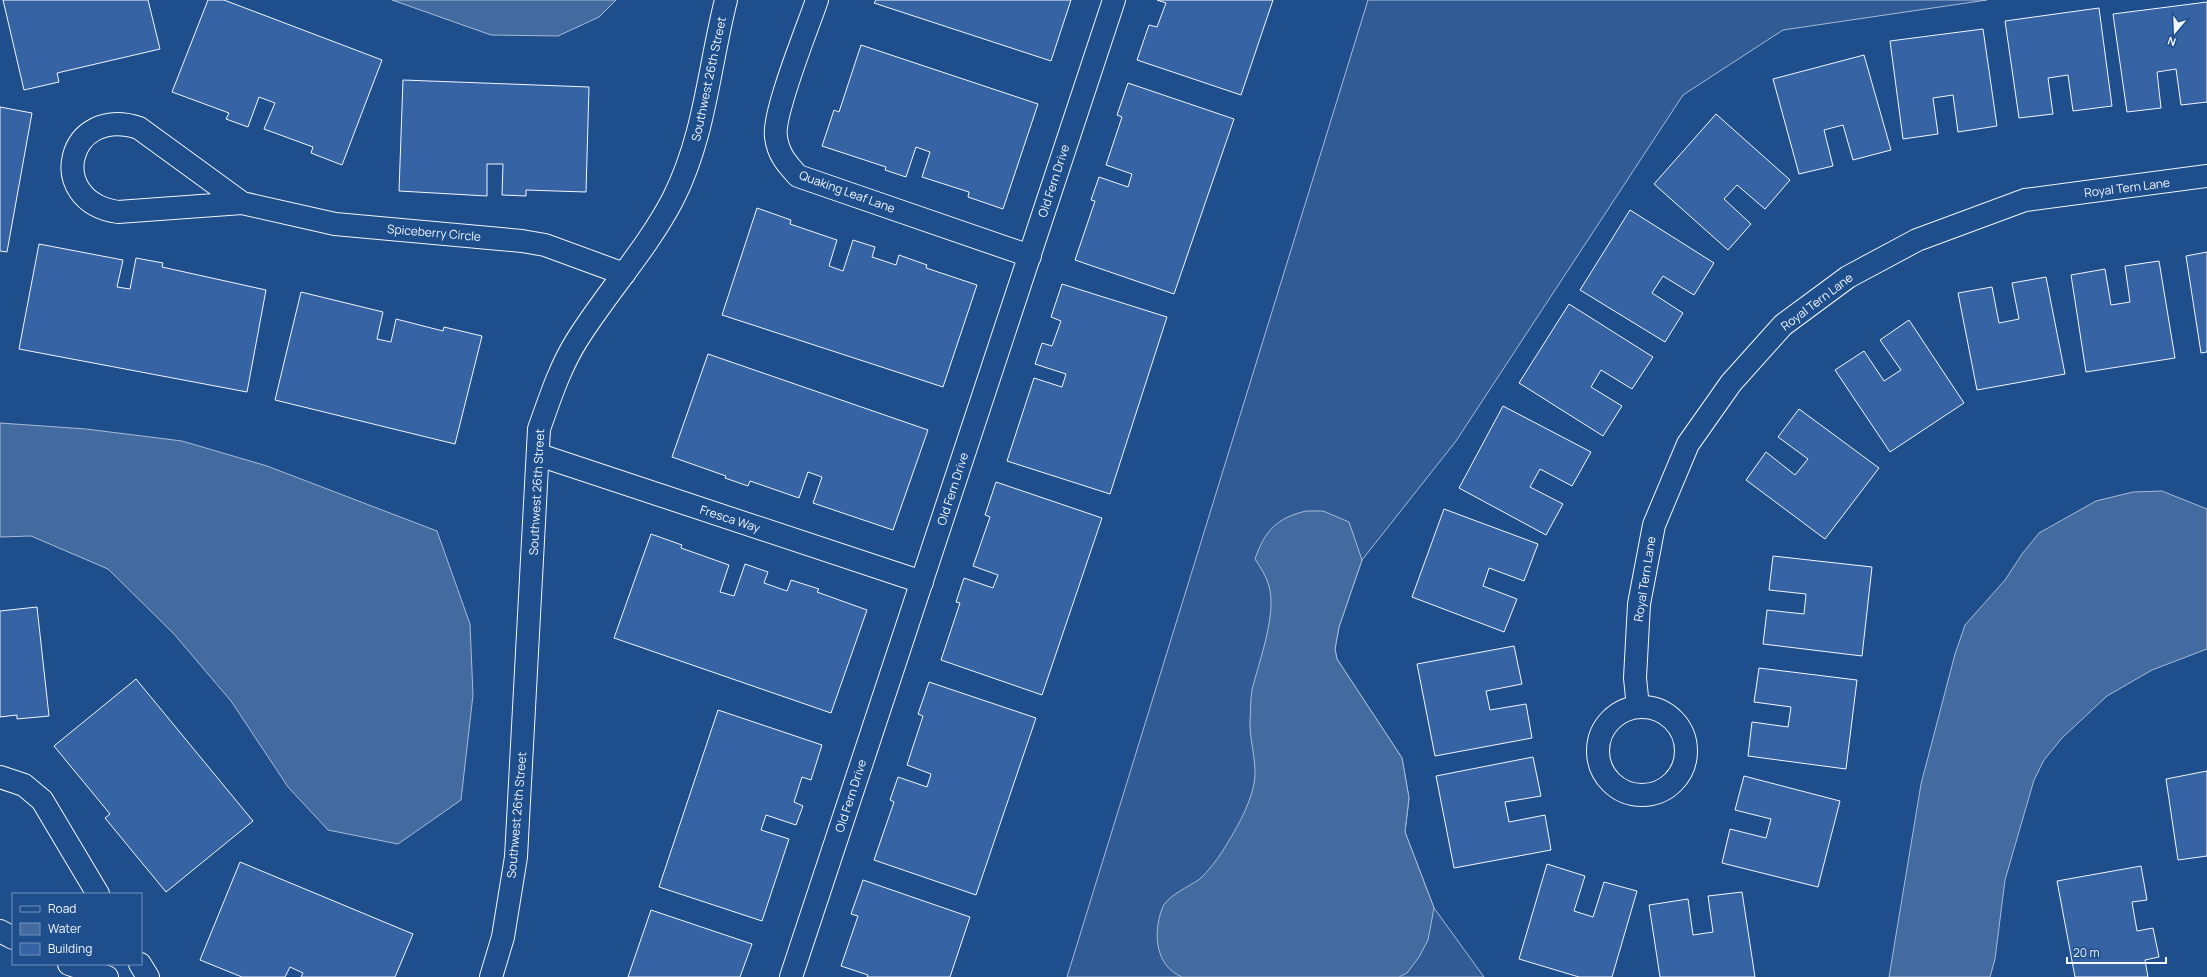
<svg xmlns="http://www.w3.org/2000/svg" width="2207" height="977" font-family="Manrope,sans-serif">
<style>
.built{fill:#305b95;stroke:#a8bbd7}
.water{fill:#446ba0;stroke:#a8bbd7}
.building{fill:#3563a3;stroke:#f2f6ff}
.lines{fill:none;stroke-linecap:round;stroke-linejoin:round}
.minor-casing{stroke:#f2f6ff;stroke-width:24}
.minor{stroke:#1f4e8c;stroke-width:22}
.labels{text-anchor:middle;stroke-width:3;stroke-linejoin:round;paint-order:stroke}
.street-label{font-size:12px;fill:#f2f6ff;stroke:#1f4e8c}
</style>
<rect width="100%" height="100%" fill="#1f4e8c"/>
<path class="built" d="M1368,0H1987L1783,30L1683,95L1456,441L1362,560L1339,627L1335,649L1337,659L1402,758L1409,798L1405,832L1434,908L1484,977H1067Z"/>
<g class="water">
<path d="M392,0H616L599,17L558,36L491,35Z"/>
<path d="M0,423L86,429L182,441L267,466L437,531L470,624L473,695L461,800L398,844L328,830L288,787L231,701L174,634L108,569L31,536L0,537Z"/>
<path d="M2162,491L2207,509V649L2152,670L2107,696L2062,738L2044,760L2034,780L2005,880L1995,959L1990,977H1889L1921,784L1955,654L1965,625L2005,580L2022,554L2039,533L2096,501L2133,492Z"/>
<path d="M1306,511H1323L1349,522L1362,560L1339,627L1335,649L1337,659L1402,758L1409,798L1405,832L1434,908L1428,940L1419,957L1407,973L1399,977H1182C1155,966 1153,933 1162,909C1166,896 1189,887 1201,878C1208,871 1217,860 1222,852C1235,831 1249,808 1254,784C1258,763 1249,741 1250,720C1251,711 1250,700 1252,690C1259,661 1277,615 1269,586C1266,576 1261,568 1255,559C1265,530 1277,518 1306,511Z"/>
</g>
<g class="building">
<path d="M3,0H148L160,49L57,73L59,82L24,90Z"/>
<path d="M208,0H224L382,60L342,165L311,153L313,147L264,129L275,103L259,97L248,127L226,119L229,113L172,92Z"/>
<path d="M876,0H1071L1051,61L874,3Z"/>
<path d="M1157,0H1273L1241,95L1137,60L1149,25L1157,27L1166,3Z"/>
<path d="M2207,2V102L2181,105L2176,69L2157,72L2161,108L2127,112L2113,14Z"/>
<path d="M2099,8L2112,106L2073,111L2068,75L2048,78L2053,114L2019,118L2005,21Z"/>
<path d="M1983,29L1997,126L1958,132L1953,95L1933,98L1938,134L1903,139L1890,41Z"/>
<path d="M861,45L1038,104L1003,209L968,197L969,192L922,177L930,152L916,147L906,177L885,170L886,167L822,146L834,110L839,112Z"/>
<path d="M1864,55L1891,150L1853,160L1843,125L1824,130L1833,166L1799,174L1773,79Z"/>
<path d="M403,80L589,87L586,192L526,190V196L502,195L503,164H487V196L399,191Z"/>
<path d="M1128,83L1234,119L1174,294L1075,260L1095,201L1091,200L1099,177L1128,187L1132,174L1106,165L1122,117L1117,115Z"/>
<path d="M0,107L32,113L7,252L0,251Z"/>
<path d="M1716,114L1790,180L1765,209L1737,185L1724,199L1751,224L1728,250L1654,184Z"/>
<path d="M757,208L791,220L790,224L837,240L829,266L843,271L853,240L875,247L872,257L896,265L899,255L927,265L926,268L977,285L943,387L722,315Z"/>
<path d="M1630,210L1714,263L1694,295L1663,276L1652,293L1683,313L1665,342L1580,290Z"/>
<path d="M39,244L123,260L117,287L130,289L136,258L163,263L162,267L266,290L247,392L19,349Z"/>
<path d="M2207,252V352L2201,353L2186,256Z"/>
<path d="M2159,261L2175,358L2086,372L2071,275L2105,269L2111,305L2130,302L2125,266Z"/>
<path d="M2046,277L2065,374L1977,390L1958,293L1992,287L1999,323L2019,319L2012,283Z"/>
<path d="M1062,284L1167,317L1110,494L1007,461L1034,378L1062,387L1066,374L1035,364L1042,343L1052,346L1061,321L1051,317Z"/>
<path d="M301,292L383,312L377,339L391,342L396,319L443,331L444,327L482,336L455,444L275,400Z"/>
<path d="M1569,304L1653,357L1632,389L1601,370L1591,387L1622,406L1603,436L1519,383Z"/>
<path d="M1909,320L1964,403L1890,452L1835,370L1864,351L1884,381L1901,370L1880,340Z"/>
<path d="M708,354L928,430L893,530L813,503L822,477L808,472L799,498L750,481L748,486L725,478L726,476L672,457Z"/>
<path d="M1503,406L1591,452L1572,486L1540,469L1530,487L1563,504L1546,535L1459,488Z"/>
<path d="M1799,409L1879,468L1825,539L1746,480L1766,452L1795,475L1808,459L1778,437Z"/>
<path d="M996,482L1102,518L1042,695L941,660L960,603L956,602L964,578L993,588L998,575L973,566L990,517L985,515Z"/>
<path d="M1444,509L1538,544L1524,581L1489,568L1483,586L1517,599L1504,632L1412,597Z"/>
<path d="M651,534L682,545L681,548L729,565L720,592L734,596L745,564L768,572L764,583L787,591L791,580L819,589L817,592L867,610L831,713L614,638Z"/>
<path d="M1773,556L1872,567L1862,656L1763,644L1767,610L1804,614L1806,594L1769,590Z"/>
<path d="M37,607L49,716L17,719V715L0,717V611Z"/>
<path d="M1514,646L1522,684L1486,691L1490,710L1526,704L1532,738L1435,756L1417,664Z"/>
<path d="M1759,668L1857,680L1846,769L1748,756L1752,722L1788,727L1791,707L1754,702Z"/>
<path d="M136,679L253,821L166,892L105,818L110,814L54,746Z"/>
<path d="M929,682L1036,718L976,895L874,860L894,802L890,800L898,777L927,787L931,774L907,765L923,716L918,714Z"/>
<path d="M718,710L822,745L811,780L802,777L794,802L803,806L796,825L766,815L761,830L789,839L762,921L659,887Z"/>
<path d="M1533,757L1541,796L1505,802L1509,822L1545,815L1551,850L1454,868L1436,776Z"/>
<path d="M2207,771V856L2178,860L2166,779Z"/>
<path d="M1744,776L1840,801L1818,887L1722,863L1730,829L1766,838L1771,819L1735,810Z"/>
<path d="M240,862L413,934L395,977H301L303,973L290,967L285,977H242L200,960Z"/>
<path d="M1547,864L1585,876L1574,911L1593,917L1604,882L1637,891L1612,977H1579L1519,959Z"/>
<path d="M2141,866L2147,900L2132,902L2137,931L2153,928L2159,957L2145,960L2148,977H2075L2057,881Z"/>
<path d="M863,880L970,917L950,977H867L868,975L841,966L858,916L851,914Z"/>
<path d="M1742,892L1755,977H1660L1649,905L1688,899L1693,935L1713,932L1708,896Z"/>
<path d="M651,910L752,944L740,977H628Z"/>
</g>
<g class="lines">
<defs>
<g id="minor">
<path d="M817,0C808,27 772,114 776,137C778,154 787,164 798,176L1030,256"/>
<path d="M242,203L139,128C67,104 44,201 118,212L242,203L335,224L522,241L545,245L624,274"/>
<path d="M539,455L922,582"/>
<circle cx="1642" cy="751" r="44"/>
<path d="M1638,707L1635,678L1639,604L1654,525L1688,444L1731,383L1783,325L1848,277L1917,240L2025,200L2207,176"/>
<path d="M0,777L24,785L42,800L98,894"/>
<path d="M0,931L13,938"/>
<path d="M69,964L107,977"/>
<path d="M140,964L148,977"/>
<path d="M491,977L503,937L516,857L539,429C550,398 560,367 577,340C607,292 647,249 673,199C705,136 709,67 726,0"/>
<path d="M791,977L1114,0"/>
</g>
</defs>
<use href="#minor" class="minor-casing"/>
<use href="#minor" class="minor"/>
</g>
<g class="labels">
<g class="street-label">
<text transform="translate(709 79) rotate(-78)" y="4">Southwest 26th Street</text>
<text transform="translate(1054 181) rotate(-72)" y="4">Old Fern Drive</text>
<text transform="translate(2127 188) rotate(-7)" y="4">Royal Tern Lane</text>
<text transform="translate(847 192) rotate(20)" y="4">Quaking Leaf Lane</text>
<text transform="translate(434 233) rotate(5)" y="4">Spiceberry Circle</text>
<text transform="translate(1817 302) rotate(-37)" y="4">Royal Tern Lane</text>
<text transform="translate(953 489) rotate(-72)" y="4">Old Fern Drive</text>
<text transform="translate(537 492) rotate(-87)" y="4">Southwest 26th Street</text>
<text transform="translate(730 519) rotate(18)" y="4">Fresca Way</text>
<text transform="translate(1645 579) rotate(-81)" y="4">Royal Tern Lane</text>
<text transform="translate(851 796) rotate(-72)" y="4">Old Fern Drive</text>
<text transform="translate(517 815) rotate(-85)" y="4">Southwest 26th Street</text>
</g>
</g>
<rect x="12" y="893" width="130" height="72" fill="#1f4e8c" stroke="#7391ba"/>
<rect x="20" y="906" width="20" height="6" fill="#1f4e8c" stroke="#7391ba"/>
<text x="48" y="913" font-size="12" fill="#f2f6ff">Road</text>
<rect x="20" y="923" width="20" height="12" fill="#446ba0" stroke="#7391ba"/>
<text x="48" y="933" font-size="12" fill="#f2f6ff">Water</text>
<rect x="20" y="943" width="20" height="12" fill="#3563a3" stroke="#7391ba"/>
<text x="48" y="953" font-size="12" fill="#f2f6ff">Building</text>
<g transform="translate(2175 32) rotate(199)" stroke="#1f4e8c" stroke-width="3" paint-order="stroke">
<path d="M0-3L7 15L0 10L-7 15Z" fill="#f2f6ff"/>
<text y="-6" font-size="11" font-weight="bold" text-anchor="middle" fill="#f2f6ff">N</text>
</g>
<path d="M2067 957v6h99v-6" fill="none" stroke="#f2f6ff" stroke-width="2"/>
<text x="2073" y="957" font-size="12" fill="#f2f6ff" stroke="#1f4e8c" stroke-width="3" paint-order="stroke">20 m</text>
</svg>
